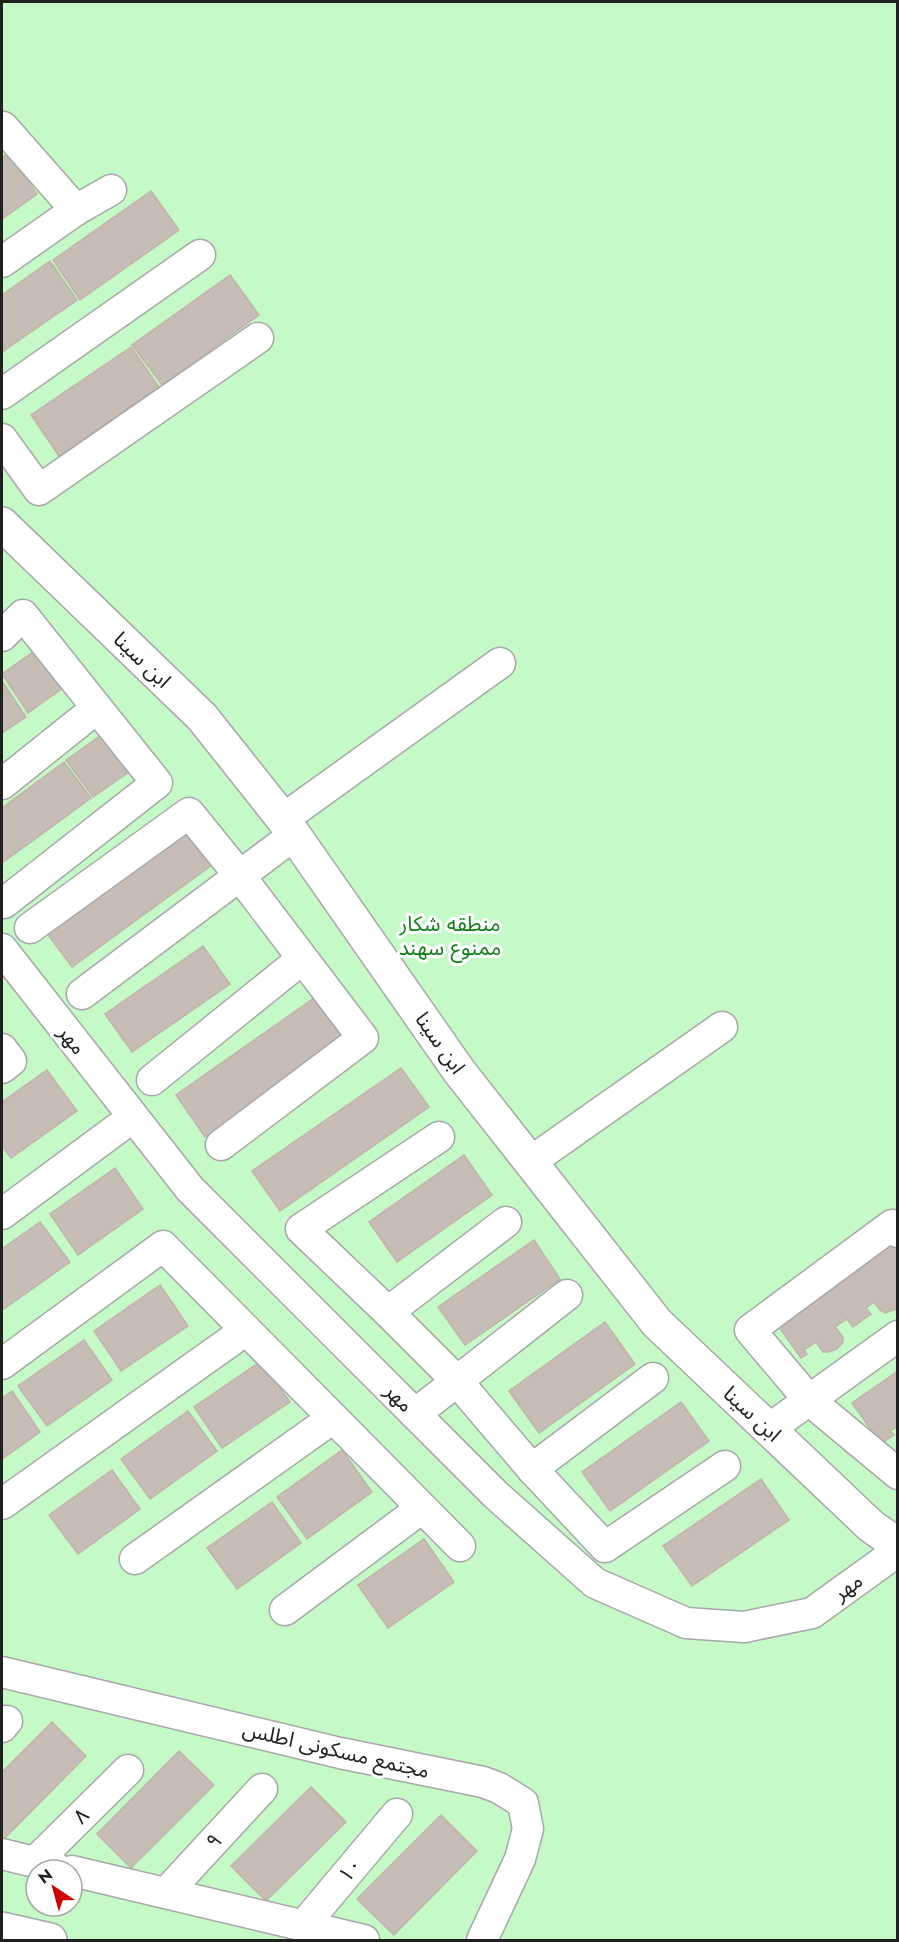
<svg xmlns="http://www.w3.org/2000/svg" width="899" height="1942" font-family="Jost,'Noto Sans Arabic',sans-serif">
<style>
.park{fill:#c5f9c8;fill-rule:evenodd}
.building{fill:#c5bdb6;stroke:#c2b4a9;stroke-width:1.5}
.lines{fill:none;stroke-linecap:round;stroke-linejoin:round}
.minor-casing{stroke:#a7a7a7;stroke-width:33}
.tertiary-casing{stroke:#a7a7a7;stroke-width:36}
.minor{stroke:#fff;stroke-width:30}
.tertiary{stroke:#fff;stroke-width:33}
.labels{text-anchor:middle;stroke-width:6;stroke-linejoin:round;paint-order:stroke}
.street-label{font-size:21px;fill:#202020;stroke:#fff}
.park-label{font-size:21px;fill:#0d7f15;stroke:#fff}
</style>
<rect width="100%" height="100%" fill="#f0ede6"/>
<path class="park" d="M2,2H897V1940H2ZM36,1870H72V1906H36Z"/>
<g class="building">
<path d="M8,153L37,194L2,219V158Z"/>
<path d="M151,191L179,230L80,300L53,260Z"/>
<path d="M50,261L77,300L2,352V295Z"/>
<path d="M230,275L259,315L162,385L132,345Z"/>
<path d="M131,347L159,387L59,456L31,415Z"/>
<path d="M47,642L74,680L28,713L2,674Z"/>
<path d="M2,681L26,717L2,733Z"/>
<path d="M113,727L139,765L93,797L66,760Z"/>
<path d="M64,762L91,798L2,863V808Z"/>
<path d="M188,823L216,862L72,967L43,928Z"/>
<path d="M203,946L230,984L132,1052L105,1014Z"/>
<path d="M324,991L353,1033L205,1137L176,1095Z"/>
<path d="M401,1068L429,1107L280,1211L252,1171Z"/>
<path d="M47,1070L77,1111L11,1158L2,1146V1102Z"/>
<path d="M464,1155L492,1195L397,1262L369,1222Z"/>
<path d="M115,1168L143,1209L78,1255L50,1214Z"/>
<path d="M40,1222L70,1262L4,1309L2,1305V1249Z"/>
<path d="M893,1237L898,1244L897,1309L885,1313L880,1310L874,1302L866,1308L871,1314L853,1327L847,1319L835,1327L843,1337V1342L837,1349L828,1352H823L816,1342L804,1350L807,1354L801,1358L776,1323Z"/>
<path d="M534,1240L560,1279L465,1345L438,1307Z"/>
<path d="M160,1285L188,1326L121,1371L94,1331Z"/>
<path d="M605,1322L635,1364L539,1433L509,1391Z"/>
<path d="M84,1340L112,1380L47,1426L18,1386Z"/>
<path d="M261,1361L290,1402L222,1448L194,1407Z"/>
<path d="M898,1371V1426L890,1431L894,1435L881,1444L852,1403Z"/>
<path d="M12,1391L40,1432L2,1459V1398Z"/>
<path d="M681,1402L709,1441L610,1511L582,1472Z"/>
<path d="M188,1411L217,1451L150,1499L121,1459Z"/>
<path d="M342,1450L372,1492L307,1539L277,1497Z"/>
<path d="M112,1470L140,1509L78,1554L49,1515Z"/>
<path d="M761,1479L789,1520L692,1586L663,1546Z"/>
<path d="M272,1502L301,1543L237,1589L207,1548Z"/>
<path d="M424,1539L454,1582L388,1628L358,1585Z"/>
<path d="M52,1722L86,1756L2,1841V1772Z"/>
<path d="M179,1751L214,1785L131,1868L97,1834Z"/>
<path d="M311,1787L346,1822L266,1901L231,1866Z"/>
<path d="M441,1815L477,1851L394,1935L357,1899Z"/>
</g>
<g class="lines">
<defs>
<g id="minor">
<path d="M2,128L3,127L76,210"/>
<path d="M2,262L76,210L111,190"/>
<path d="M2,394L200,255"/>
<path d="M2,439L39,490L258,338"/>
<path d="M2,636L23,615L157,783L4,903L2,901"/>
<path d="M2,784L97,708"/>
<path d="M283,819L500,663"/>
<path d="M30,928L189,813L240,876L363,1038L221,1145"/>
<path d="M2,949L190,1189L496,1495L595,1583L686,1623L744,1627L812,1613L898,1551"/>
<path d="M82,994L294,835"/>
<path d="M2,1049L11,1061L2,1068"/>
<path d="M152,1080L302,959"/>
<path d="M439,1137L301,1229L388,1312L457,1381L532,1469L605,1547L725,1466"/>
<path d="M530,1162L722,1027"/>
<path d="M2,1214L133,1117"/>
<path d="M898,1232L892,1225L750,1330L809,1400L898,1474"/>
<path d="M388,1312L506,1222"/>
<path d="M2,1364L163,1246L460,1546"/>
<path d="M415,1414L567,1295"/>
<path d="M769,1429L898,1336"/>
<path d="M532,1469L653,1378"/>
<path d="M2,1504L246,1330"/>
<path d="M135,1559L333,1418"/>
<path d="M285,1610L422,1508"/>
<path d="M2,1672L340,1753L483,1782L499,1788L523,1803L528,1829L520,1859L482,1940"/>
<path d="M2,1727L7,1721"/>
<path d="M2,1854L55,1867"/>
<path d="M35,1862L128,1770"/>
<path d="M72,1871L364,1940"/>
<path d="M166,1893L262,1789"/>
<path d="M303,1926L397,1814"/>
</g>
<g id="tertiary">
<path d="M2,524L202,717L283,819L459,1071L657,1323L871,1526L898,1545"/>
<path d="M2,1929L50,1940"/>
</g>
</defs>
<use href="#minor" class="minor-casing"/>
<use href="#tertiary" class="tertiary-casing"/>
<use href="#minor" class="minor"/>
<use href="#tertiary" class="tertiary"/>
</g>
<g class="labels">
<g class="street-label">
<text transform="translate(142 660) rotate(44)" y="7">ابن سینا</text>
<text transform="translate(72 1040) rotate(52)" y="7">مهر</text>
<text transform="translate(440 1043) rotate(55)" y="7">ابن سینا</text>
<text transform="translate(399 1398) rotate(45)" y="7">مهر</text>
<text transform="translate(752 1414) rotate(43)" y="7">ابن سینا</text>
<text transform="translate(848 1587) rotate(-36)" y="7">مهر</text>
<text transform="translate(336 1750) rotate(13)" y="7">مجتمع مسکونی اطلس</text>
<text transform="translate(81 1816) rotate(-45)" y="7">۸</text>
<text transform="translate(214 1841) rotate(-47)" y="7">۹</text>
<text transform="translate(350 1870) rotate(-50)" y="7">۱۰</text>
</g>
<g class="park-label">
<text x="450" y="931">منطقه شکار<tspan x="450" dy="24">ممنوع سهند</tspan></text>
</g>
</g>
<rect width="899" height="1942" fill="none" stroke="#202020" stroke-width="6"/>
<g transform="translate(54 1888) rotate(324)"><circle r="28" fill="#ffffff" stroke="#a6a6a6" stroke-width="1.5"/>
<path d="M0-4.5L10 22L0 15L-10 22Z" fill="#ce0204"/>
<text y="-9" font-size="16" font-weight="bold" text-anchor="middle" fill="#202020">N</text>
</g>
</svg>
